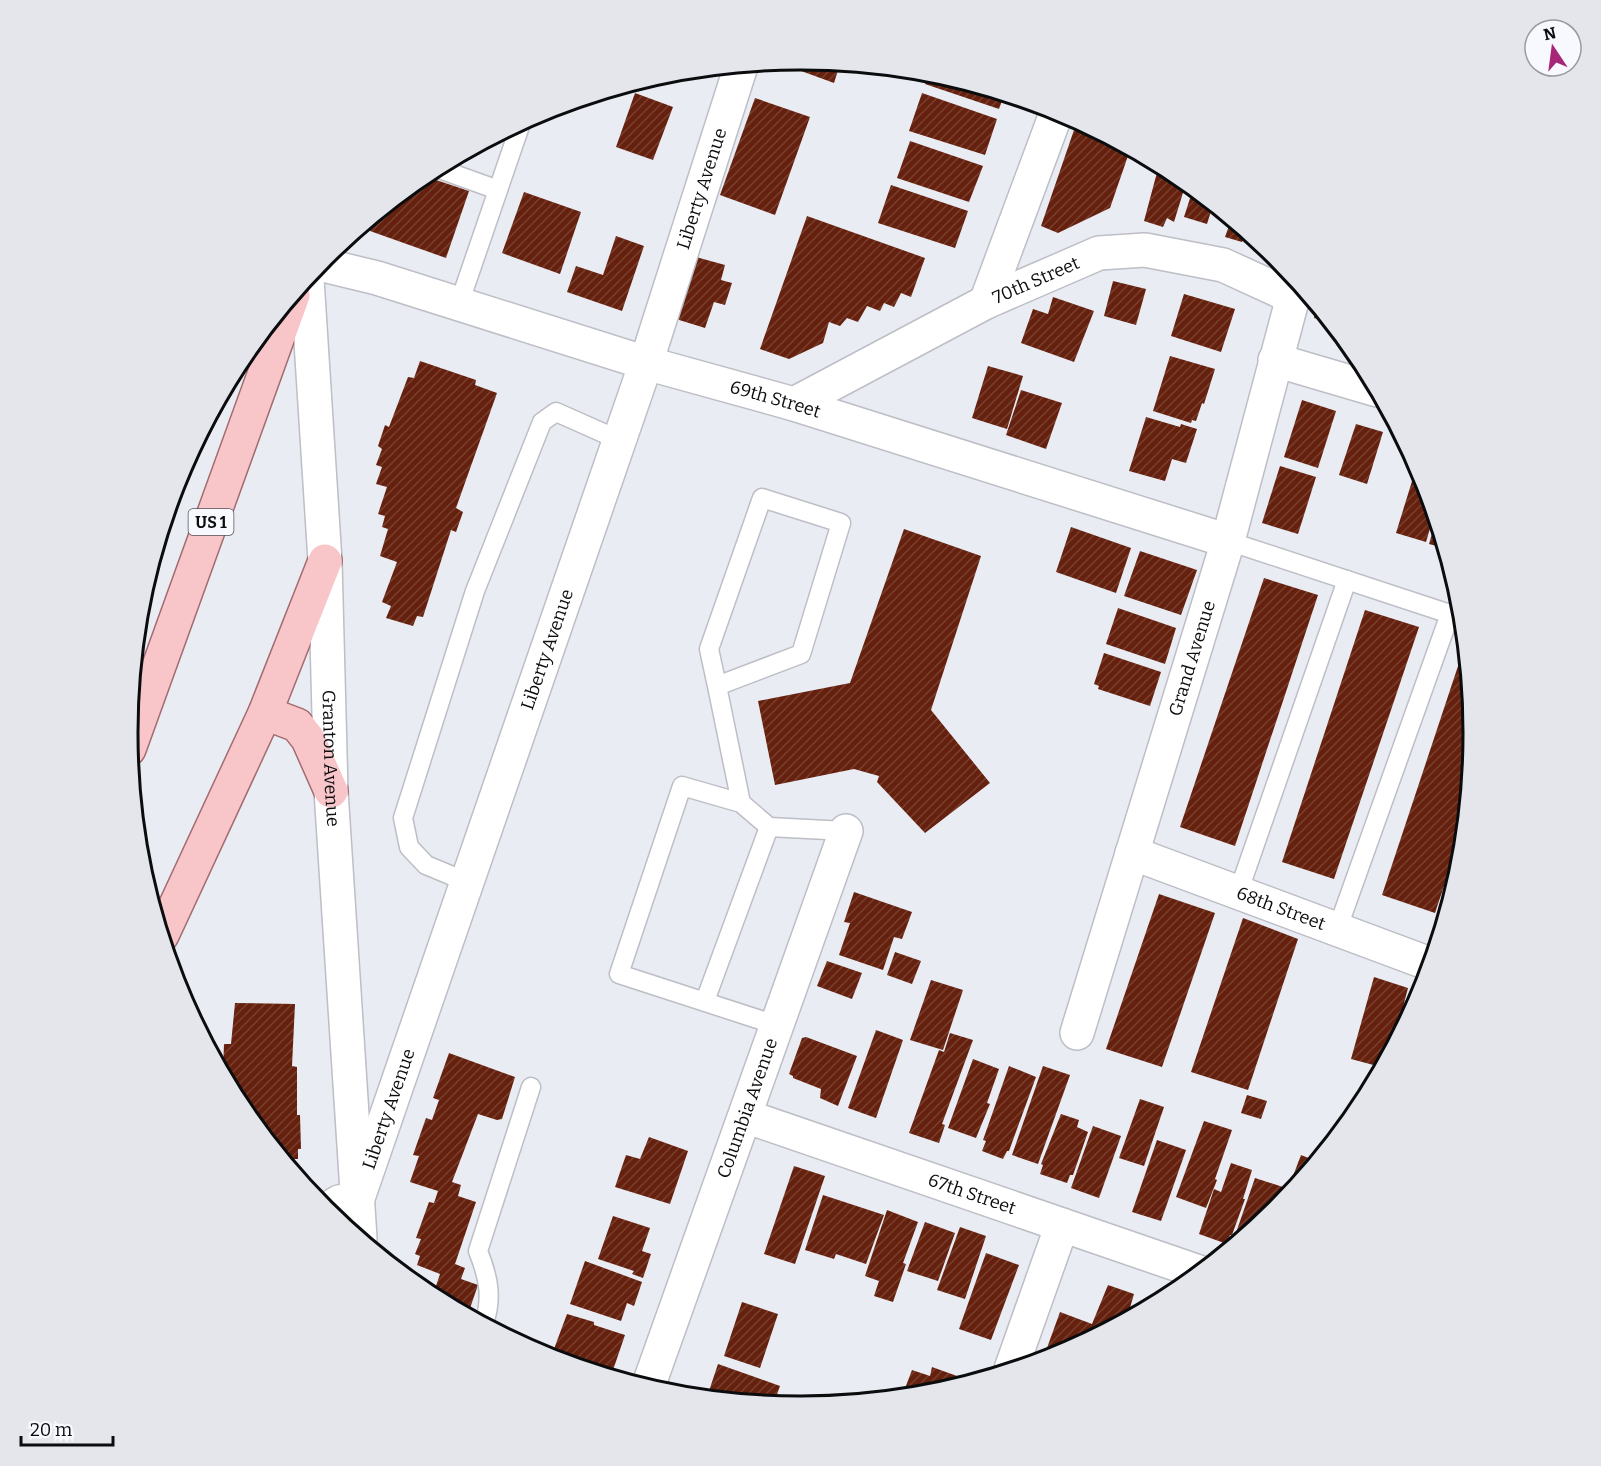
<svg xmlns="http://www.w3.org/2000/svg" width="1601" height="1466" font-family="Bitter,serif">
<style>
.building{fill:url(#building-hatch)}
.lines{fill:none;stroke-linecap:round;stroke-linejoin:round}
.service-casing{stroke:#bdbec6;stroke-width:21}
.minor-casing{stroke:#bdbec6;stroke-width:36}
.tertiary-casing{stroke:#bdbec6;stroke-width:36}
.primary-casing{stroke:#a26b6f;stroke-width:36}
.service{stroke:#fff;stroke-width:18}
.minor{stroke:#fff;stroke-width:33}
.tertiary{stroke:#fff;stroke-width:33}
.primary{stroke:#f8c5c8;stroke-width:33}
.labels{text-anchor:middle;stroke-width:6;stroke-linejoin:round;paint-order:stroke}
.shield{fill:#f7f9ff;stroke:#525356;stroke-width:1.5}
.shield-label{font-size:16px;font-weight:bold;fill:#0b0c0e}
.street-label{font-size:18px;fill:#0b0c0e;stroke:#f7f9ff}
.rim{fill:none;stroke:#0b0c0e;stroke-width:3}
</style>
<defs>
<pattern id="building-hatch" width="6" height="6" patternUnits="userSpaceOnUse" patternTransform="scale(1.5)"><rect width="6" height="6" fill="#66210e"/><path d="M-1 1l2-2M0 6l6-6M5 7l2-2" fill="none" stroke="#763f30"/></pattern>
</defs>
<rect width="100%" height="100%" fill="#eaecf3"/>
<g class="building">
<path d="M801,60L840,64L834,83L793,68L795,61Z"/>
<path d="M929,73L1004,95L999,109L925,84Z"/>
<path d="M635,93L673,107L653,160L616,147Z"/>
<path d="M922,93L997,119L985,155L909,131Z"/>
<path d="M755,98L810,117L775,215L720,195Z"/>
<path d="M1074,130L1130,150L1110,208L1058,233L1041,226Z"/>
<path d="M910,141L983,166L969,202L897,178Z"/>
<path d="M1159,165L1175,174L1186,183L1174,222L1167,218L1163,227L1144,221Z"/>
<path d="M424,176L469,191L446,258L370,231L376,215Z"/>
<path d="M891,185L968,211L955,248L878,223Z"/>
<path d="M1193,189L1213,205L1207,224L1184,217Z"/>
<path d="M524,192L581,212L560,274L502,253Z"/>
<path d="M807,216L925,258L911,297L901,293L894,307L884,303L880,311L867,306L858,322L847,318L840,326L829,322L823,343L789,359L760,349Z"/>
<path d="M1231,220L1253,238L1258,242L1244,238L1242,242L1225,237Z"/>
<path d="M616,236L644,246L622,311L567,292L576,266L603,275Z"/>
<path d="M696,257L725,265L721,280L732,283L725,305L714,302L705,328L676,319Z"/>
<path d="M1113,281L1146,289L1136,325L1104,316Z"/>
<path d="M1184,294L1235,309L1221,352L1171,336Z"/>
<path d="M1053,297L1094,311L1074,362L1021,343L1033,309L1048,314Z"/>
<path d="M1317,306L1330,322L1314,318Z"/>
<path d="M1170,356L1215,369L1204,404L1202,403L1196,421L1192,420L1191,423L1153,411Z"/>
<path d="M420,361L476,380L475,385L497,393L456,508L463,512L456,532L451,530L423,617L417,616L413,626L386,618L391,606L382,602L397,562L380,556L388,529L382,527L385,516L378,514L387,487L376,484L382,467L376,465L382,449L378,446L385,425L389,427L408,377L414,378Z"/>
<path d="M988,366L1023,376L1007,429L972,418Z"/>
<path d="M1021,390L1062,403L1046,449L1006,435Z"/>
<path d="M1302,400L1336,411L1318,468L1284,457Z"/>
<path d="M1146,417L1180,427L1181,424L1197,429L1186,463L1172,459L1165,481L1129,471Z"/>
<path d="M1356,424L1383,432L1367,484L1339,475Z"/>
<path d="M1417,465L1422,476L1434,515L1426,542L1396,533Z"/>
<path d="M1280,466L1316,477L1298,534L1262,523Z"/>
<path d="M1436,520L1444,548L1429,544Z"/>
<path d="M1071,527L1131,548L1116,593L1056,572Z"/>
<path d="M904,529L981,556L931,710L990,783L925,833L877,782L879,776L854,769L775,785L758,701L850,683Z"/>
<path d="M1140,551L1197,570L1181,615L1124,596Z"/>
<path d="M1264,578L1318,595L1235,846L1180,827Z"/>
<path d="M1118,608L1176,628L1165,664L1106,644Z"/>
<path d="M1365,610L1419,627L1334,879L1282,862Z"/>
<path d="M1465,645L1473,733L1464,826L1435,913L1382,895Z"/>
<path d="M1104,653L1161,672L1150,706L1098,689L1099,686L1094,684Z"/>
<path d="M854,892L912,912L902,939L894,937L883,970L839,955L850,923L844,922Z"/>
<path d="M1159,894L1215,913L1162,1067L1106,1049Z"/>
<path d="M1243,918L1298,939L1248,1090L1191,1072Z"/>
<path d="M895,952L921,961L912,984L887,975Z"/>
<path d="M827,961L862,973L852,999L817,986Z"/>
<path d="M1424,976L1426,977L1417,1001H1415Z"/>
<path d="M1374,977L1408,988L1393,1046L1381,1067L1351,1059Z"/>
<path d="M931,980L963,990L943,1050L910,1040Z"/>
<path d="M235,1003L295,1004L292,1066L297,1067V1115H300L301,1149H298V1159H284L241,1107L230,1086V1072L223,1071L224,1044H231Z"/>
<path d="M876,1030L903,1040L876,1118L848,1108Z"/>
<path d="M950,1033L973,1040L942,1124L945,1125L939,1143L909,1133L939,1050L944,1052Z"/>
<path d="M806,1037L857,1056L838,1106L820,1098L821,1089L793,1078V1076L789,1074L802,1038Z"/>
<path d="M449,1053L515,1077L502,1119L497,1120L478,1114L452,1182L461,1185L458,1196L476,1202L455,1264L465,1268L461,1279L478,1285L468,1314L429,1294L432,1285L436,1286L440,1274L417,1265L420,1256L415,1254L421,1239L416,1238L429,1202L434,1203L438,1191L410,1182L419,1156L413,1155L426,1118L432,1120L439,1100L433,1098Z"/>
<path d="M973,1059L999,1069L987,1103L990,1104L976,1138L948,1128Z"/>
<path d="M1009,1066L1036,1077L1009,1151H1007L1003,1159L982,1151L986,1141L983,1140Z"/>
<path d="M1043,1066L1070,1075L1038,1164L1012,1155Z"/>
<path d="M1247,1095L1267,1101L1261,1119L1241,1113Z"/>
<path d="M1140,1099L1164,1107L1144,1166L1119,1158Z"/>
<path d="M1061,1114L1079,1120L1077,1127L1088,1132L1073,1175H1070L1067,1183L1040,1174L1043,1165L1041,1164Z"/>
<path d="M1204,1121L1232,1130L1215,1179L1217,1180L1206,1208L1176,1197Z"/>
<path d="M1093,1126L1121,1136L1099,1198L1071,1188Z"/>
<path d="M649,1137L688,1151L670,1204L615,1187L626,1155L640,1159Z"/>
<path d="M1157,1140L1186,1150L1161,1221L1132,1212Z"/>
<path d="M1301,1155L1316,1161L1286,1198L1285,1197Z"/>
<path d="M1231,1163L1252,1170L1243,1199H1245L1232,1235H1230L1227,1244L1199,1234L1214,1189L1221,1192Z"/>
<path d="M794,1166L825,1176L795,1264L764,1254Z"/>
<path d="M1255,1178L1286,1188L1281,1203L1231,1247Z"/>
<path d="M823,1195L884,1215L866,1264L836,1254L834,1259L805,1250Z"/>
<path d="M887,1210L918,1222L903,1263L906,1264L893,1302L874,1296L879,1281L865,1276Z"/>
<path d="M613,1216L650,1228L642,1251L651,1254L643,1278L632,1274L634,1271L598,1259Z"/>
<path d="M925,1222L955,1233L938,1281L907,1271Z"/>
<path d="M960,1227L986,1236L965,1299L937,1290Z"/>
<path d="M986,1253L1019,1265L991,1340L959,1329Z"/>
<path d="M585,1261L642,1282L634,1306L627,1303L621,1321L570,1304Z"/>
<path d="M1108,1285L1134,1294L1127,1318L1058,1355L1043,1359L1060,1312L1092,1324Z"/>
<path d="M742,1302L778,1314L760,1368L724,1356Z"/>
<path d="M567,1314L594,1322V1325L625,1335L611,1376L551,1357Z"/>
<path d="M718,1364L780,1386L774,1403L707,1397Z"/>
<path d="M932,1367L971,1381L931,1393L914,1395L904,1391L912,1370L930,1376Z"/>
</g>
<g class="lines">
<defs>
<g id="service">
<path d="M437,168L498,190"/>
<path d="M459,304L521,123"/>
<path d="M1228,541L1462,618"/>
<path d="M717,686L709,649L762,498L841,523L801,654L717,686L741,803"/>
<path d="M467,882L426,865L409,847L403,818L475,591L542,422L556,412L619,440"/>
<path d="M1238,893L1347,580"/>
<path d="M1337,930L1450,614"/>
<path d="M705,1001L769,827"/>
<path d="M776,1025L619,974L682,786L741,803L769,827L846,831"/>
<path d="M484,1323C493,1297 488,1276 478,1251L531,1087"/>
</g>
<g id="minor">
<path id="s1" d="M319,264L377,278L646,363L794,404L1228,541"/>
<path d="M986,302L1057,111"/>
<path id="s2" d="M794,404L986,302L1099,253L1145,250L1223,265L1293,297"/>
<path id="s3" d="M1132,853L1430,964"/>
<path id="s4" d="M1077,1033L1228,541L1297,282"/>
<path id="s5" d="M745,1116L1199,1272"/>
<path id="s6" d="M326,1210L339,1202L358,1198L646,363L741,66"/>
<path d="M1011,1369L1062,1225"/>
<path id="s7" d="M648,1387L846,831"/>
</g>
<g id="tertiary">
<path id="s8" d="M307,279L325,561L331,791L360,1238"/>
<path d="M1275,360L1377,390"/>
</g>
<g id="primary">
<path d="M265,713L297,725L308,739L331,791"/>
<path d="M129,749L293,295"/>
<path d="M162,935L265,713L325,561"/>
</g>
</defs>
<use href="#service" class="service-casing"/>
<use href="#minor" class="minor-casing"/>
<use href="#tertiary" class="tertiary-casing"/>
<use href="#primary" class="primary-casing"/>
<use href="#service" class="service"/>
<use href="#minor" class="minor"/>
<use href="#tertiary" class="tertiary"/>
<use href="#primary" class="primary"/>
</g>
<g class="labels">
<rect class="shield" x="188.5" y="509" width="45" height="26" rx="4.5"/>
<g class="shield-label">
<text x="211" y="528">US 1</text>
</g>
<g class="street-label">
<text dy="6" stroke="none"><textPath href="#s6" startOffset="1101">Liberty Avenue</textPath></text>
<text dy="6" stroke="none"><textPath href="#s2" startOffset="272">70th Street</textPath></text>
<text dy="6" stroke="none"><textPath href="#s1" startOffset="476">69th Street</textPath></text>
<text dy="6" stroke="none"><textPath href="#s6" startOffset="615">Liberty Avenue</textPath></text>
<text dy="6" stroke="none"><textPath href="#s4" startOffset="392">Grand Avenue</textPath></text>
<text dy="6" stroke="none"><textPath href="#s8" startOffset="480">Granton Avenue</textPath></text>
<text dy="6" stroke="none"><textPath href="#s3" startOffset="159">68th Street</textPath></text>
<text dy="6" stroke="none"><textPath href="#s6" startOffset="129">Liberty Avenue</textPath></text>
<text dy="6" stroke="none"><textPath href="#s7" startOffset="296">Columbia Avenue</textPath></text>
<text dy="6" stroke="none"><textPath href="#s5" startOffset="240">67th Street</textPath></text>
</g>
</g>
<path d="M0 0H1601V1466H0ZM800 70H801A662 662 0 0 1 1463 732V734A662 662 0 0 1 801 1396H800A662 662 0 0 1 138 734V732A662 662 0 0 1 800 70Z" fill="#e4e6ec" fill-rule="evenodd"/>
<path class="rim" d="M800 70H801A662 662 0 0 1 1463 732V734A662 662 0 0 1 801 1396H800A662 662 0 0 1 138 734V732A662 662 0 0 1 800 70Z"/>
<g transform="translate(1553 48) rotate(347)"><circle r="28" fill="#f7f9ff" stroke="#999a9f" stroke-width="1.5"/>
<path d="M0-4.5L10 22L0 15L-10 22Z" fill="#a62777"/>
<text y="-9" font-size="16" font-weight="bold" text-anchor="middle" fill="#0b0c0e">N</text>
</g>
<path d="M21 1436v9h92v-9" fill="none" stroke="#0b0c0e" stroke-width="3"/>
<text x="30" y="1436" font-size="18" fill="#0b0c0e" stroke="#f7f9ff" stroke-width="4.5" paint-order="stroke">20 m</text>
</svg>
